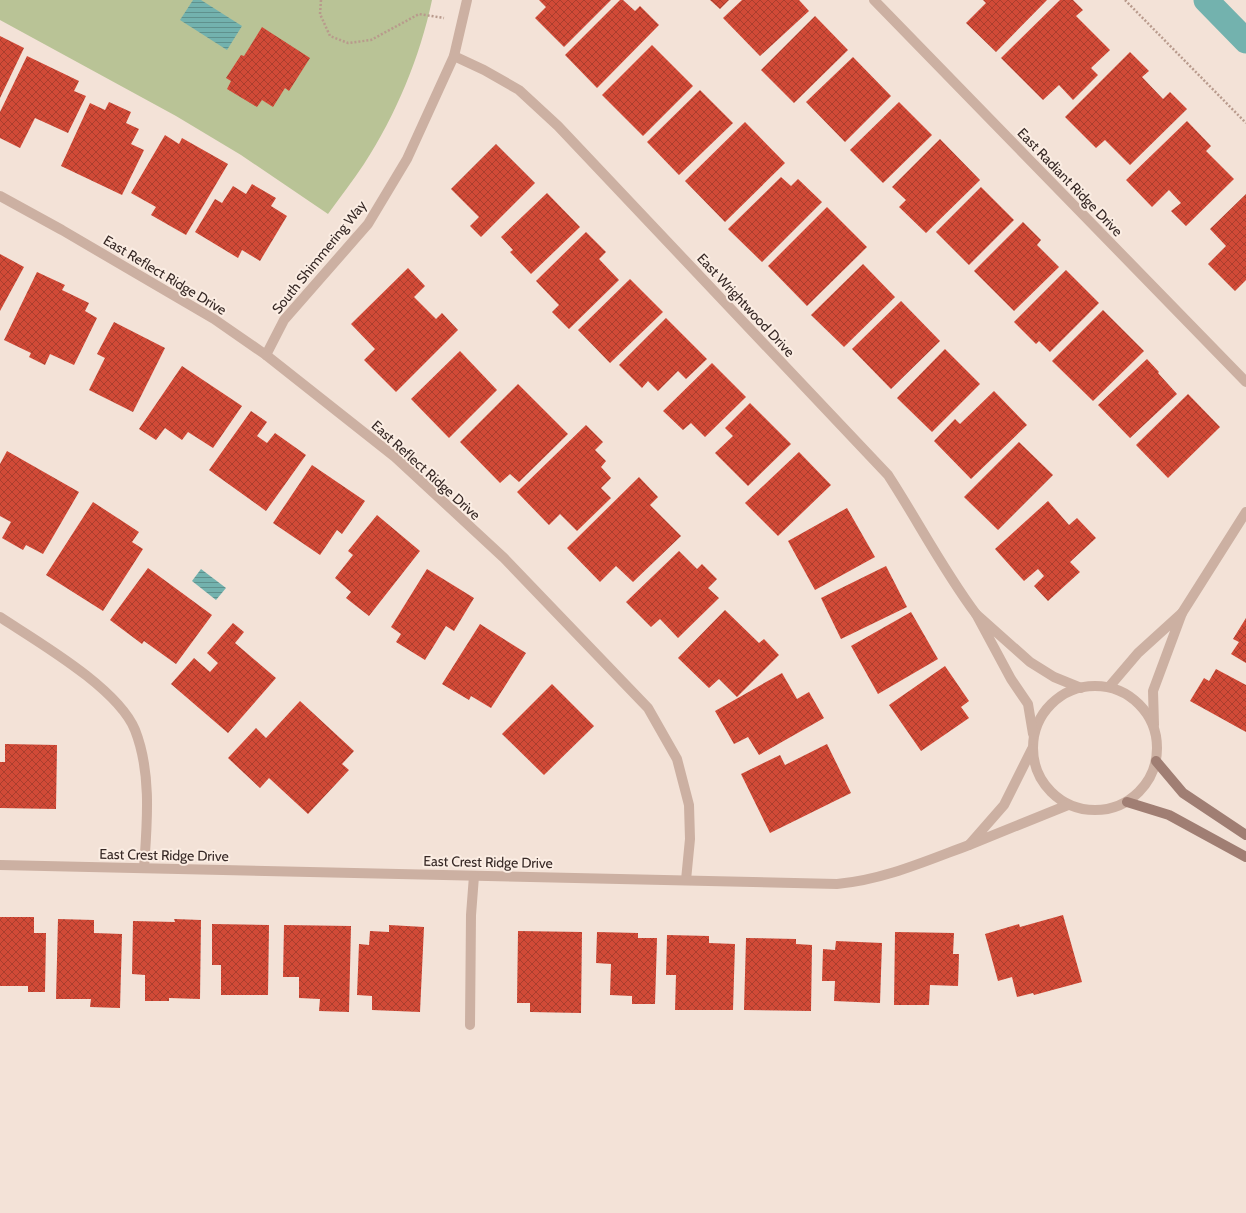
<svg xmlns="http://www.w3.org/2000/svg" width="1246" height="1213" font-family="Cabin,sans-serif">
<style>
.park{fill:#b9c396}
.water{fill:url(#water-rules)}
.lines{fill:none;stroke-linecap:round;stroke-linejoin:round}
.canal{stroke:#73b2ae;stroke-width:25}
.building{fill:url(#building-cross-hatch)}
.path{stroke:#b89a8c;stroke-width:2.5;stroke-dasharray:2 2;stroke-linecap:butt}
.street{stroke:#ccb0a2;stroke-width:10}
.secondary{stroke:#a07e73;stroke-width:10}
.labels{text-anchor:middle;stroke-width:4;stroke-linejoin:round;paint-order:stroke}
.street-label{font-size:14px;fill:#362825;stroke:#fbede3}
</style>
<defs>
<pattern id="water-rules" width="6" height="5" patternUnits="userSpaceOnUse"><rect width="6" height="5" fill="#73b2ae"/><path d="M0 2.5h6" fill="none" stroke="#5f918d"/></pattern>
<pattern id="building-cross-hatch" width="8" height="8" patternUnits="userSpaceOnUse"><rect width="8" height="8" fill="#d14a37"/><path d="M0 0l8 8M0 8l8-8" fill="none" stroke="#aa3e2e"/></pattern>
</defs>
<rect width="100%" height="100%" fill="#f3e2d7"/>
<path class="park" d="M0,0H432C420,57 396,115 364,164C353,181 340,197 328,214L241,155L176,116L0,20Z"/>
<g class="water">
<path d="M193,0H201L242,26L227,50L180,20Z"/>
<path d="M201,569L226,588L216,600L192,581Z"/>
</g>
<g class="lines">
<path class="canal" d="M1206,0L1246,41"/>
</g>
<g class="building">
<path d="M539,0H611L564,47L535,18L546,7Z"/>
<path d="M620,0H623L635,11L640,6L659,25L597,88L565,55Z"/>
<path d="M710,0H729L720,9Z"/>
<path d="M742,0H799L809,11L760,56L723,18Z"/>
<path d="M983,0H1047L996,52L966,23L986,3Z"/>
<path d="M1060,0H1073L1083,10L1076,16L1110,50L1091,68L1098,75L1073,100L1059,85L1043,100L1001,58Z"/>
<path d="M815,16L848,50L794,103L761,70Z"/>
<path d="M262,27L310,58L289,91L285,88L273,107L262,100L257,107L227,89L231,81L226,78L241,55L244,56Z"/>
<path d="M0,36L24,48L0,98Z"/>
<path d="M652,45L693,86L643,136L602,95Z"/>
<path d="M1130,52L1149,71L1142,77L1163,99L1170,92L1187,109L1130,165L1105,140L1096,148L1065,117Z"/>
<path d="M27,56L79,81L74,91L86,96L68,133L35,118L20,148L0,138V112Z"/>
<path d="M853,57L891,96L845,142L806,102Z"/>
<path d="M700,90L733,123L679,175L647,142Z"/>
<path d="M109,102L131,112L126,123L139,129L131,144L144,150L122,195L61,166L90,103L105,110Z"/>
<path d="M899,102L932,135L883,183L850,150Z"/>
<path d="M1187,121L1211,146L1206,151L1234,179L1186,226L1171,211L1181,203L1169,190L1152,207L1126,180Z"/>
<path d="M745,122L785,163L725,222L685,181Z"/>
<path d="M165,135L179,144L182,138L228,164L186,235L151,215L156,207L131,193Z"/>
<path d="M940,139L980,180L926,233L899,207L906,200L892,187Z"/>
<path d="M496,144L535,183L481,237L470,226L479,217L451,189Z"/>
<path d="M781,177L791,186L798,179L822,202L762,262L728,229Z"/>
<path d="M252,184L276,198L271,206L287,216L260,261L242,250L238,258L195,232L215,199L222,203L233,186L246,194Z"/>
<path d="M981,187L1014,220L969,265L936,232Z"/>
<path d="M547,193L580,227L531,274L510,252L513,250L501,237Z"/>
<path d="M1246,194V280L1235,291L1208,264L1226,246L1210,229Z"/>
<path d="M827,207L867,247L807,306L768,266Z"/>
<path d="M1023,222L1041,240L1037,245L1059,267L1014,311L974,271Z"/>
<path d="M586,232L606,252L599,259L619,280L569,329L552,312L559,305L536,281Z"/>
<path d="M0,254L24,267L0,311Z"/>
<path d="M863,264L895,297L844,347L811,315Z"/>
<path d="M408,268L425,286L414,297L436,319L442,313L458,330L396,392L364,360L375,349L351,324Z"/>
<path d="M1066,270L1099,303L1050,352L1039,341L1036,344L1014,322Z"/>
<path d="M37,272L65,285L62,290L89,303L85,311L97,318L74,365L50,354L45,365L29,357L31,353L4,340Z"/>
<path d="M630,279L663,312L610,363L578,330Z"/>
<path d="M901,301L940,341L891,389L852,349Z"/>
<path d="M1103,310L1144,351L1093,401L1052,361Z"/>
<path d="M666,318L707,359L686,379L678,371L658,391L648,381L642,388L619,365Z"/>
<path d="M114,322L165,348L133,412L89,390L105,358L97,354Z"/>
<path d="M945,349L980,384L932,432L897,398Z"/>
<path d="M460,351L497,390L449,438L411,399Z"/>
<path d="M1147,359L1159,372L1158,373L1177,394L1130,438L1098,405Z"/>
<path d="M712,363L746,397L705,437L691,423L683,430L663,411Z"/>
<path d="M182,366L242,406L213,448L188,432L182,440L165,428L156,440L139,429Z"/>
<path d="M518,384L568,434L519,482L510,474L500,483L460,442Z"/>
<path d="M994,391L1027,425L971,479L934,441L955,419L960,424Z"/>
<path d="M1188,394L1220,427L1168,478L1136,445Z"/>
<path d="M750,403L791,444L748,486L715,453L733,436L725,428Z"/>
<path d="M251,411L267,422L257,436L267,443L275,433L306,455L266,511L209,470Z"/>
<path d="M586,425L603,442L595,450L606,461L601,467L611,478L601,488L611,498L577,531L560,514L549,525L517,492Z"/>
<path d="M1019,442L1053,475L998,530L964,497Z"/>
<path d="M7,451L79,492L43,554L26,545L23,550L2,538L11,522L0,516V464Z"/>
<path d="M799,452L831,485L778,536L745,503Z"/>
<path d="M312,465L365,501L342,534L337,530L320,555L273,523Z"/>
<path d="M639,477L658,497L650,505L681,536L633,582L616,566L600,582L567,548Z"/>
<path d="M1048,501L1069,525L1077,518L1096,538L1070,562L1080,572L1048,601L1034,586L1044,576L1038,569L1024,581L995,549Z"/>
<path d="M93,502L139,532L132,542L143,549L103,611L46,575Z"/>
<path d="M847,508L875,557L815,590L788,541Z"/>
<path d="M377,515L420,551L369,616L346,598L351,592L335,578L353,555L348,551Z"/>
<path d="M679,551L697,569L702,564L717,579L708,588L719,598L678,638L660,619L651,627L626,602Z"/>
<path d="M886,566L907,607L841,639L821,598Z"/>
<path d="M148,568L212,615L176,664L144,641L142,644L110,620Z"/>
<path d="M427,569L474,598L454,631L446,626L425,660L396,642L401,634L391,627Z"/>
<path d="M725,610L759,643L764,639L779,655L737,697L719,679L709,688L678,658Z"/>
<path d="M911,612L938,659L878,694L851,646Z"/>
<path d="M1246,618V663L1231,654L1239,642L1233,639Z"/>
<path d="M233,623L244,632L235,643L276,678L228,733L171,684L194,658L210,672L218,663L207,653Z"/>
<path d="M480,624L526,653L491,708L471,696L469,700L442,684Z"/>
<path d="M945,666L969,701L961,707L969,718L921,751L889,705Z"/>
<path d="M1216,669L1246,685V732L1190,701L1204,678L1209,681Z"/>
<path d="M782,673L797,699L809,692L824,718L759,755L748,737L734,744L715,711Z"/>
<path d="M552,684L594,726L544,775L502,734Z"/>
<path d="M300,701L354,751L342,764L349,770L308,814L269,778L260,788L228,758L256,728L266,738Z"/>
<path d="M5,744L57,745L56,809L0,808V762H5Z"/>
<path d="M827,744L851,793L770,833L741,774L780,755L785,765Z"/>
<path d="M1063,915L1082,982L1034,995L1033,993L1017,997L1012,977L998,981L985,934L1019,924L1020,927Z"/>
<path d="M0,917H34V933H46L45,992H28V986H0Z"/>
<path d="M58,919L94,920V933L122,934L120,1008L90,1007L91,999H56Z"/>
<path d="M174,919L201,920L200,999L169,998V1001H145V975L132,974L133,921L175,922Z"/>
<path d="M212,924L269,925L268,995H221V965H212Z"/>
<path d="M284,925L351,926L349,1012L319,1011L320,999L299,998V977H283Z"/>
<path d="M389,925L424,927L420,1012L372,1010V996L357,995L359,944L369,945L370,931L389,932Z"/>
<path d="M518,931L582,932L581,1013L530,1012V1003H517Z"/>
<path d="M597,932L638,933V938H657L655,1004H632V996L610,995L611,964L596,963Z"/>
<path d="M895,932L954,933L953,954H959L958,986L930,985L929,1005H894Z"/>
<path d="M667,935L709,936V943L735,944L733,1010H675L676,975H666Z"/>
<path d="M746,938L796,939V944L812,945L811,1011L744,1010Z"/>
<path d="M836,941L882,943L880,1003L834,1001L835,981H822L823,949L835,950Z"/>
</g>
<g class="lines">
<g class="path">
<path d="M321,0L320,14L330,36L348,43L371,40L419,14L444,18"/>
<path d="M1125,0L1246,123"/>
</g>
<g class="street">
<path d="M874,0L1246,382"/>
<path d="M454,56L484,70L519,90L558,126L888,475C918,521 943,570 976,614"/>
<path d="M0,196L62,230L214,319L266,355L395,457L504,558L648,708L677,759L689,805L690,839L686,880"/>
<path d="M266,355L284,320L368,224L407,159L454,56L467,0"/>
<path d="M1182,613L1246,512"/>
<path d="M0,617C38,642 118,688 135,730C152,773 147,824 144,868"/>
<circle cx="1095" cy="748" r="62"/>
<path d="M1109,687L1138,653L1182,613L1153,691L1154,725"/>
<path d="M1033,734L1028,704L1011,679L976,614L1030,662L1054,677L1081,688"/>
<path d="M1032,749L1004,805L969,845L1068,805"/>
<path d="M0,865L837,884C883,880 926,861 969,845"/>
<path d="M470,1025L471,915L474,876"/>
</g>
<g class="secondary">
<path d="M1156,761L1183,793L1246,835"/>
<path d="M1127,802L1169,815L1246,857"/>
</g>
</g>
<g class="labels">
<g class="street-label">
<text transform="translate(1070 182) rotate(46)" y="5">East Radiant Ridge Drive</text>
<text transform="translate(319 257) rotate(-51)" y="5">South Shimmering Way</text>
<text transform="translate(165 275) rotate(31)" y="5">East Reflect Ridge Drive</text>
<text transform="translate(746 305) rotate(47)" y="5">East Wrightwood Drive</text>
<text transform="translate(426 470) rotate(42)" y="5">East Reflect Ridge Drive</text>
<text transform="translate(164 855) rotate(1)" y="5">East Crest Ridge Drive</text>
<text transform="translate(488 862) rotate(1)" y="5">East Crest Ridge Drive</text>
</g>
</g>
</svg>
